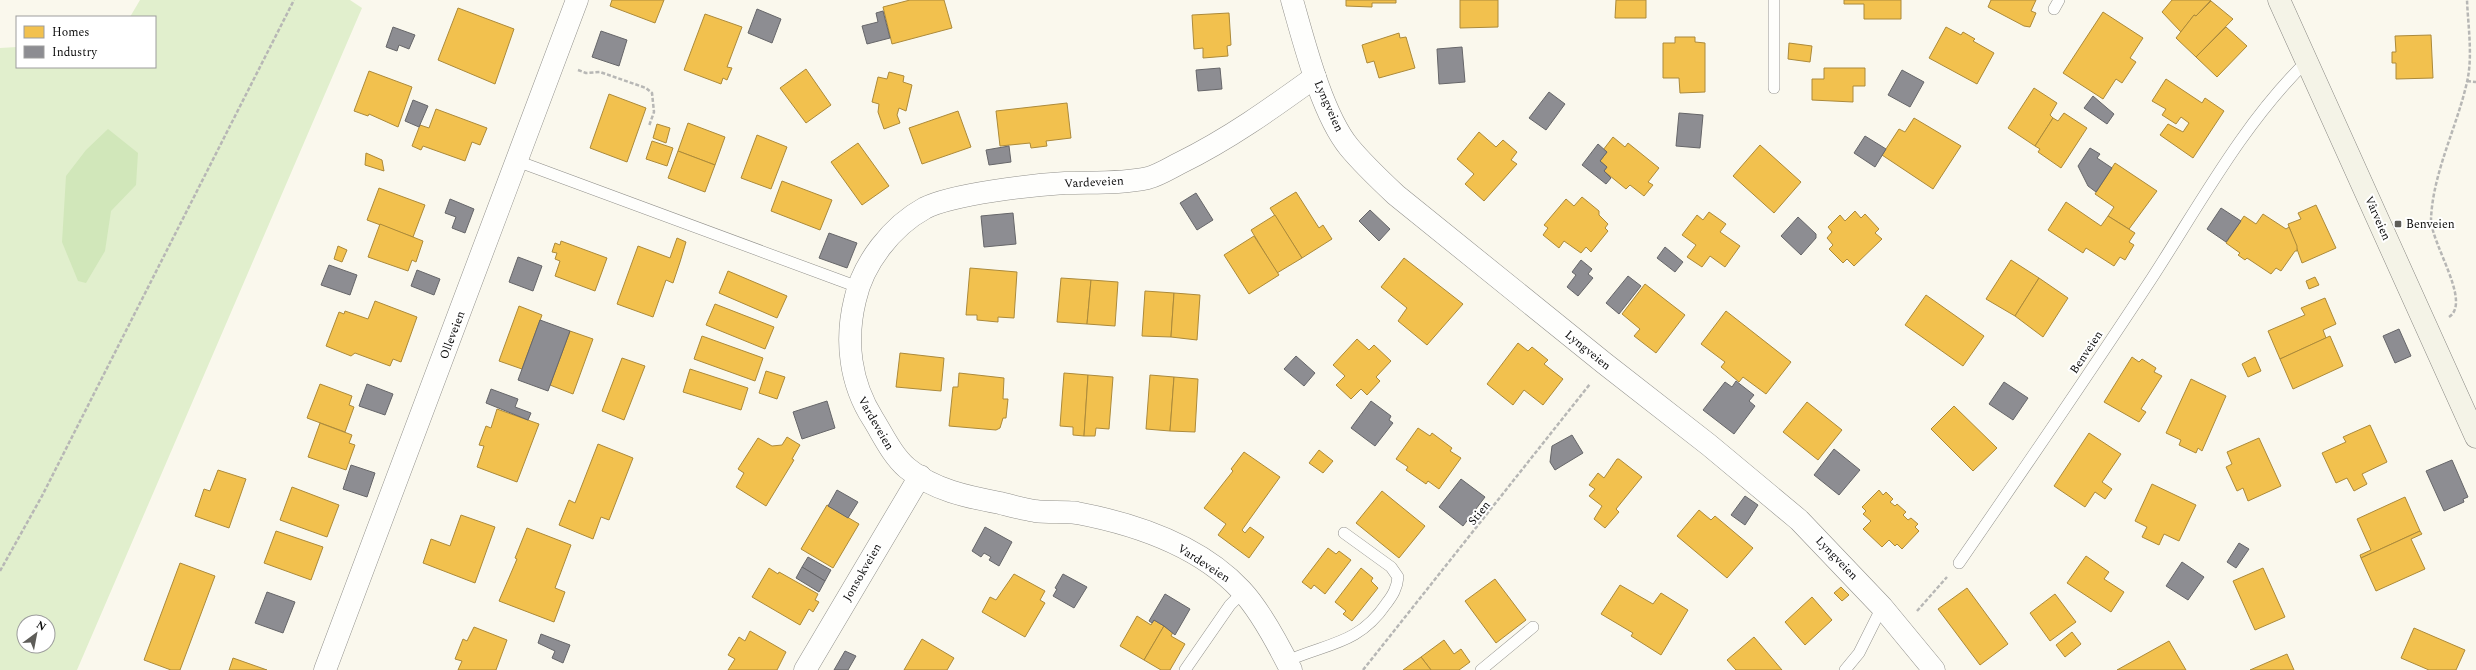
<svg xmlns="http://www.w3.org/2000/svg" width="2476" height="670" font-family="Spectral,serif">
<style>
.green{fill:#e1efcd;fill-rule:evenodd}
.forest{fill:#d1e7ba}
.homes{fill:#f2c14e;stroke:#ac8a3a}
.industry{fill:#8d8d92;stroke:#666669}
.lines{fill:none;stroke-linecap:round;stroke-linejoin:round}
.lane-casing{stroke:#92918c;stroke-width:12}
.street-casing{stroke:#92918c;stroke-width:23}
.secondary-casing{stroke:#898883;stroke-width:23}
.path{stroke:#b7b7b5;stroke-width:2.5;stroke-dasharray:4 2;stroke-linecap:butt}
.lane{stroke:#fefefc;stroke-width:11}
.street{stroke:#fefefc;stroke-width:22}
.secondary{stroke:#f4f3e7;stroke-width:22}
.poi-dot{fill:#5e5d59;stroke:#fff;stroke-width:1.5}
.labels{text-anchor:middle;stroke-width:4;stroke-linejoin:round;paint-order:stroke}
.street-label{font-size:12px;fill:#0a0a0a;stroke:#fff}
.poi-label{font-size:12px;fill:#0a0a0a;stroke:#fff;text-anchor:start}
</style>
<rect width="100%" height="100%" fill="#faf8ed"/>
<path class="green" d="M140,0H350L362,8L77,670H0V48L17,47V67H155V17H130ZM24,622H48V646H24Z"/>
<path class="forest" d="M108,129L138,153L136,185L111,211L105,251L86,283L78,281L62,242L66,176L86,150Z"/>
<g class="homes">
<path d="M612,0H664L655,23L610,6Z"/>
<path d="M910,0H944L952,28L892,44L883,7Z"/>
<path d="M1346,0H1396V3H1372V7L1346,6Z"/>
<path d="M1460,0H1498V27L1460,28Z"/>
<path d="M1616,0H1646V18H1615Z"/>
<path d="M1844,0H1901V19H1864V4H1844Z"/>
<path d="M1991,0H2036L2031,11L2036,13L2030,27L2024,26L1988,7Z"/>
<path d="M2172,0H2211L2196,16L2194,15L2181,32L2162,12Z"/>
<path d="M2211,1L2233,19L2196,57L2176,38L2194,15L2196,16Z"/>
<path d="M458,8L514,29L495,84L438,60Z"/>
<path d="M2103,12L2143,38L2130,58L2136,62L2122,83L2116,79L2103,99L2063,73Z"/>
<path d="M1229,13L1231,45L1227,46L1228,56L1203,58V48L1194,49L1192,15Z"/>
<path d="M705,14L742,27L727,67L732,68L727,80L723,78L721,84L684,70Z"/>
<path d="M1946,27L1961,35L1963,32L1975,39L1973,41L1994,53L1977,84L1929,58Z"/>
<path d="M2226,27L2247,46L2217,77L2196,57Z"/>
<path d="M1399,33L1400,38L1406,37L1415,68L1379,78L1374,61L1367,63L1362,45Z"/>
<path d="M2431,35L2433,78L2396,79V63H2392V52H2396L2395,36Z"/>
<path d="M1675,37H1695V42L1705,43V92L1680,93L1679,78H1663V43H1675Z"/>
<path d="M1789,43L1812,46L1810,62L1788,59Z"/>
<path d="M1824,68H1865V86H1853V102L1812,100V79H1824Z"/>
<path d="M806,69L831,105L806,123L780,88Z"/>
<path d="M369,71L412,87L398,127L369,114L368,116L354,111Z"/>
<path d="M889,72L904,76L903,82L912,85L906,111L899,108L897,115L900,123L884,129L878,112L879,104L872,102L878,77L887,79Z"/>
<path d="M2166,79L2202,103L2205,98L2224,111L2193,158L2160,135L2168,124L2183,132L2189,123L2181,117L2176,124L2162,115L2166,109L2152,101Z"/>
<path d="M2034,88L2057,103L2050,115L2053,118L2035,146L2008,128Z"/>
<path d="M609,94L646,108L627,162L590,148Z"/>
<path d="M1067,103L1071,138L1046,141L1047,146L1031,148L1030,143L1000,146L996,111Z"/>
<path d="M436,109L487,128L480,145L472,142L465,161L423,146L421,150L412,146L420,125L429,128Z"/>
<path d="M958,111L971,147L922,164L909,128Z"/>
<path d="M2064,113L2087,128L2061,168L2038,152L2040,149L2035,146L2053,118L2058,121Z"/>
<path d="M1914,118L1961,146L1933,189L1882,155L1899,129L1905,132Z"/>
<path d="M688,123L725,137L715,165L678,151Z"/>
<path d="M657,124L670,128L666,143L653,138Z"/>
<path d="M1479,132L1496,147L1503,140L1517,152L1511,160L1517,164L1484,201L1465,184L1474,174L1457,159Z"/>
<path d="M757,135L787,147L771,189L741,178Z"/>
<path d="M1613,137L1625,147L1628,143L1659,168L1648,182L1653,185L1644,196L1630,185L1626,189L1604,171L1607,167L1600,161L1607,152L1603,150Z"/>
<path d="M652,141L673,148L667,166L646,159Z"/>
<path d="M858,143L889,186L862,205L831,162Z"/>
<path d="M1760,145L1801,182L1774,213L1733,176Z"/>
<path d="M678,151L715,165L705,192L668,178Z"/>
<path d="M366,153L382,160L384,171L365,165Z"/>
<path d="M2115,163L2157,191L2129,229L2108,216L2114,207L2095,194Z"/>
<path d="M782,181L832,200L820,230L771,211Z"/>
<path d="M379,188L425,205L413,237L367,220Z"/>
<path d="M1296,192L1319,228L1323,225L1332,239L1302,258L1270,208Z"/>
<path d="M1582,197L1599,211V215L1608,224L1605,228L1608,231L1591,252L1586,247L1581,253L1564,241L1559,248L1543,235L1548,228L1544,225L1566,199L1574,206Z"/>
<path d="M2066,202L2101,226L2108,216L2135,233L2129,242L2134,245L2125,260L2120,257L2114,266L2086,248L2083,253L2048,230Z"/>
<path d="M2316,205L2336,248L2302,263L2288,224L2301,219L2298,213Z"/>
<path d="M1855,211L1861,218L1865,214L1879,229L1875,233L1882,239L1854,266L1847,259L1843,263L1829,249L1833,245L1827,238L1832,232L1828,227L1840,215L1845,221Z"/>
<path d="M1709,212L1726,224L1720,232L1740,246L1725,267L1710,256L1702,267L1687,257L1696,245L1682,235L1697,215L1703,220Z"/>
<path d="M2263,214L2286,229L2289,227L2297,246V251H2295L2281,271L2276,268L2271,274L2247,258L2245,260L2238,255L2240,253L2226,243L2244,216L2256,224Z"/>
<path d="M1275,215L1302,258L1277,273L1251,230Z"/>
<path d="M380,224L423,241L416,262L412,260L408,271L368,257Z"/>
<path d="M1254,236L1279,275L1249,294L1224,255Z"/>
<path d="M677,238L686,242L680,262L673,283L666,280L653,317L617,304L638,246L670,258Z"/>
<path d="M561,241L607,258L595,291L555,276L560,261L555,259L557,253L552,252L555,243L560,245Z"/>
<path d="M338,246L347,250L342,262L334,259Z"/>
<path d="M1404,258L1463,304L1427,345L1398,321L1407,308L1381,287Z"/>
<path d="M2011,260L2039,278L2015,316L1986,299Z"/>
<path d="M970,268L1017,272L1014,318L998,317V322L977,320V315H966Z"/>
<path d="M728,271L787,296L777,318L719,293Z"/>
<path d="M2315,277L2319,285L2309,289L2306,281Z"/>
<path d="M1061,278L1091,280L1087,324L1057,322Z"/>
<path d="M2039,278L2068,298L2043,337L2015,316Z"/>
<path d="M1091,280L1118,282L1115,326L1087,324Z"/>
<path d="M1645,284L1685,315L1656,353L1634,336L1640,329L1622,314Z"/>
<path d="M1145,291L1174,293L1171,337L1142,336Z"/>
<path d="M1174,293L1200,295L1197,340L1171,337Z"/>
<path d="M1926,295L1984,336L1963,366L1905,325Z"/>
<path d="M2325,298L2336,324L2323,330L2326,338L2280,359L2268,331L2305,315L2301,308Z"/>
<path d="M375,301L417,317L401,362L393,359L390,366L355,353L351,356L326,346L339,312L344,314L345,311L368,319Z"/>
<path d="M715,304L774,327L765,349L706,325Z"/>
<path d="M519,306L542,315L522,369L499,361Z"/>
<path d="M1726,311L1791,362L1766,394L1743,377L1739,382L1721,367L1725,362L1701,344Z"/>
<path d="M570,331L593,339L573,394L550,385Z"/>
<path d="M702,336L763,358L755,381L694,359Z"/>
<path d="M2330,336L2343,366L2293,389L2280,359Z"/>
<path d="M1357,339L1369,350L1374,345L1391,361L1376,377L1380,381L1367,395L1361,389L1351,399L1336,385L1345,376L1333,365Z"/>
<path d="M1518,343L1528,351L1532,347L1548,360L1544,364L1563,379L1543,405L1524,390L1513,405L1487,384Z"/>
<path d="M900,353L944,358L941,391L896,387Z"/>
<path d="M2132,357L2139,362L2142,359L2156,368L2154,372L2162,376L2141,409L2146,412L2139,422L2104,402Z"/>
<path d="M2255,357L2261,371L2248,377L2242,364Z"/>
<path d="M622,358L645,366L624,420L602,411Z"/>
<path d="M690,369L748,388L741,410L683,392Z"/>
<path d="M766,371L785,377L777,399L759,393Z"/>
<path d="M959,373L1004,378L1003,399H1008L1006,418H1003L1000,428L996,430L949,426L953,387H958Z"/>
<path d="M1064,373L1088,375L1084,436L1073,435V427L1060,426Z"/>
<path d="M1088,375L1113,377L1109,429L1096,428L1095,436H1084Z"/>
<path d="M1150,375L1174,377L1170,431L1146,429Z"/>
<path d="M1174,377L1198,379L1195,432L1170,431Z"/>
<path d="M2191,379L2226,396L2202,451L2198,448L2196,453L2179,445L2181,440L2166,433Z"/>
<path d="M320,384L352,396L349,405L354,407L345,432L307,418Z"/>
<path d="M1807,402L1842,430L1818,460L1783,432Z"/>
<path d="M1954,406L1997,448L1973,471L1931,429Z"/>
<path d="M497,409L539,424L517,482L477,467L484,446L479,445L486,426L491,428Z"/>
<path d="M320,423L352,435L349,443L355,445L346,470L308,457Z"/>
<path d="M2370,425L2387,462L2362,474L2367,484L2354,491L2347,478L2336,483L2322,453L2346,442L2343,437Z"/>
<path d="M1418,428L1430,436L1432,433L1452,448L1450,451L1461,458L1439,489L1428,481L1426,484L1406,470L1408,467L1396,459Z"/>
<path d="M2089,433L2121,454L2102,482L2112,489L2105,499L2095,492L2085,507L2054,486Z"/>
<path d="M787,437L800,445L792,459L794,460L766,506L736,487L744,473L738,469L758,438L772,446L782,445Z"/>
<path d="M2259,438L2281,486L2248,501L2243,488L2237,491L2226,467L2232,464L2227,452Z"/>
<path d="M598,444L633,458L609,520L601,517L593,539L559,525L569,500L575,503Z"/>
<path d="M1319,450L1333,461L1323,473L1309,463Z"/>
<path d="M1244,452L1280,477L1242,530L1245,533L1250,527L1264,537L1249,558L1218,535L1226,524L1204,508L1233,471L1231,469Z"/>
<path d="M1617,459H1619L1642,477L1616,509L1619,512L1605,528L1594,519L1602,506L1589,496L1595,489L1589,485L1598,473L1604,478Z"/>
<path d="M218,470L246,479L229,528L195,516L204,489L210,491Z"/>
<path d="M2152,484L2196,505L2179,541L2164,534L2159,545L2142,537L2147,527L2135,521Z"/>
<path d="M292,487L339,505L327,537L280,520Z"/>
<path d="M1879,490L1883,495L1886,492L1893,499L1890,502L1895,506L1897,504L1906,512L1903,515L1908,520L1911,518L1918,524L1915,527L1919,531L1902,549L1897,544L1895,546L1889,540L1882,547L1863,529L1871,521L1863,514L1866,511L1862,507Z"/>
<path d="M1382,491L1425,526L1399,558L1356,523Z"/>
<path d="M2405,497L2420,531L2361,558L2360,555L2371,550L2357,519Z"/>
<path d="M827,505L859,524L833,568L801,549Z"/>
<path d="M1699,510L1711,520L1715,516L1753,548L1727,578L1677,536Z"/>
<path d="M461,515L495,527L475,583L423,563L431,539L450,546Z"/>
<path d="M527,528L571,545L555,588L565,592L554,622L499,601L517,559L515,558Z"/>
<path d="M276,531L323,547L311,580L264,563Z"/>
<path d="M2420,531L2422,534L2411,539L2425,569L2376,591L2361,558Z"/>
<path d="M1328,548L1336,554L1339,551L1351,560L1325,594L1314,585L1311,589L1302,582Z"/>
<path d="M2086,556L2109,572L2104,579L2124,592L2111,612L2067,583Z"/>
<path d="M180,563L215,576L180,670H171L144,660Z"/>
<path d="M769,568L778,574L779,572L818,594L815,600L819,602L813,612L809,609L800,625L752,597Z"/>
<path d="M1361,568L1373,578L1371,581L1378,588L1352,621L1343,614L1346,611L1335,602Z"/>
<path d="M2263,568L2285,617L2255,630L2233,581Z"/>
<path d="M1014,574L1045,591L1040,600L1045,603L1025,637L982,612L990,597L996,600Z"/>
<path d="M1495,579L1526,620L1496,643L1465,601Z"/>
<path d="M1620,585L1653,604L1661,593L1688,610L1661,655L1631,636L1633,633L1601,614Z"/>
<path d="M1841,587L1849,595L1842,601L1834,593Z"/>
<path d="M1967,588L2008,644L1980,665L1938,609Z"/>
<path d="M2055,594L2076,622L2050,641L2030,613Z"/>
<path d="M1812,597L1832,620L1805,645L1785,622Z"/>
<path d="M1137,616L1151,625L1154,620L1164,626L1144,660L1120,646Z"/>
<path d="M1164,626L1173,632L1171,636L1185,644L1170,670H1161L1144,660Z"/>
<path d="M474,627L507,640L496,670H458L462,661L455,659L463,639L467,641Z"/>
<path d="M2414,628L2465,650L2456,670H2429L2401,658Z"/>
<path d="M750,631L786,652L777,670H728L735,659L728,655L739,637L745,641Z"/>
<path d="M2072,632L2081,644L2065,657L2056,645Z"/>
<path d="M1754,637L1782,670H1736L1727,660Z"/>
<path d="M922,639L954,658L947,670H904Z"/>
<path d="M1444,640L1454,654L1461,649L1470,662L1459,670H1431L1421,657Z"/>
<path d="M2169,641L2186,670H2117Z"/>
<path d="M2287,654L2294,670H2250Z"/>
<path d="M1421,657L1431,670H1403Z"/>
<path d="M233,658L267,670H229Z"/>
</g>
<g class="industry">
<path d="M757,9L781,19L772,43L748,33Z"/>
<path d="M883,11L890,38L867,44L862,26L878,22L876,13Z"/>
<path d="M393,27L415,35L409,49L399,45L397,51L386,47Z"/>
<path d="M601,31L627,40L619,66L592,57Z"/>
<path d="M1462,47L1465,82L1439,84L1437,49Z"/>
<path d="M1220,68L1222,89L1198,91L1196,70Z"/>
<path d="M1902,70L1924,82L1910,107L1888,95Z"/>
<path d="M1549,92L1565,104L1546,130L1529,118Z"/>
<path d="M2093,96L2114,114L2107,124L2084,108Z"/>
<path d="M413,100L428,106L419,127L405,121Z"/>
<path d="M1679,113L1703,115L1700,148L1676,146Z"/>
<path d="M1865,136L1886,149L1875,167L1854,153Z"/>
<path d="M1598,144L1607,152L1600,161L1607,167L1604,171L1611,178L1606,184L1582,165Z"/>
<path d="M1009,146L1011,162L989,165L986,150Z"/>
<path d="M2090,148L2100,154L2097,158L2112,168L2096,192L2088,186L2078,166Z"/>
<path d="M1196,193L1213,220L1197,230L1180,203Z"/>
<path d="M450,199L474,209L465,233L452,228L456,217L445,213Z"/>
<path d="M2221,208L2241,221L2226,242L2207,229Z"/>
<path d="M1370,210L1390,229L1379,241L1359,221Z"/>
<path d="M1013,213L1016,244L984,247L981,216Z"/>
<path d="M1798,217L1816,234V238L1801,255L1781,236Z"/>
<path d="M829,233L857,243L847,268L819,258Z"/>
<path d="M1665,247L1683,262L1675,272L1657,258Z"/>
<path d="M518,257L542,266L533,291L509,282Z"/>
<path d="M1581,260L1592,269L1588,274L1593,278L1578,296L1567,287L1576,275L1572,272Z"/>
<path d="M329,265L357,275L350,295L321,285Z"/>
<path d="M417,270L440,279L434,295L411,286Z"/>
<path d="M1628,276L1641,286L1619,314L1606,303Z"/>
<path d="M540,320L570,331L548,391L518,380Z"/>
<path d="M2399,329L2411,356L2395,363L2383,336Z"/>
<path d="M1296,356L1315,373L1304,386L1284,369Z"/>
<path d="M1736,381L1754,395L1749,401L1755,406L1734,434L1703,410L1725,382L1732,387Z"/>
<path d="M2004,382L2028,398L2013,420L1989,404Z"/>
<path d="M367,384L393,394L385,415L359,406Z"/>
<path d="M491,389L518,399L515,407L531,413L528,420L486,403Z"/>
<path d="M827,401L835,428L802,439L793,412Z"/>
<path d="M1371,401L1391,416L1389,420L1393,423L1375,446L1351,428Z"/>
<path d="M1572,435L1583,453L1555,470L1550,462L1552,446Z"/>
<path d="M1834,449L1860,470L1839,495L1814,475Z"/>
<path d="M2452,460L2468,497L2463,499L2464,502L2444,511L2426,471Z"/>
<path d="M351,465L375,473L367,497L343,489Z"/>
<path d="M1461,479L1485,497L1463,526L1439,507Z"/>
<path d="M837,490L858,502L848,518L828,506Z"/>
<path d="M1745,496L1758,505L1745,525L1731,515Z"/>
<path d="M985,527L1012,542L999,566L989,560L991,557L984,553L981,557L972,551Z"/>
<path d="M2239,543L2249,549L2236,568L2227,562Z"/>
<path d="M808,557L831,570L825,581L802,567Z"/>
<path d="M2182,562L2204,577L2188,600L2166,586Z"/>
<path d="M802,567L825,581L819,592L796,578Z"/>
<path d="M1063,574L1087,587L1074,608L1053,596L1057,589L1055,588Z"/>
<path d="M267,592L295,602L283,633L255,623Z"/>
<path d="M1165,594L1190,609L1175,635L1164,626L1154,620L1152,623L1149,621Z"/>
<path d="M541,634L570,645L563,663L552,658L555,651L538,643Z"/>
<path d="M845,651L856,656L848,670H834Z"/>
</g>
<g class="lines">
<defs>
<g id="lane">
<path d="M1774,0V88"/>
<path d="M2054,9L2059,0"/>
<path d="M517,161L858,287"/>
<path d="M1959,563C2024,469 2089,374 2152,278C2200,204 2244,122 2308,60"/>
<path d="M1287,661C1328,643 1359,644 1386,604C1393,595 1397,588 1398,577L1391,567L1344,533"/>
<path d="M1185,670L1230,605L1243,592"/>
<path d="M1481,670L1533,627"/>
<path d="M1845,670L1859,653L1882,607"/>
</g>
<g id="street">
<path d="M1292,0C1304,42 1322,114 1349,147C1363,164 1380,180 1396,195L1604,363L1709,445L1799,520L1882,607L1934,670"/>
<path d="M325,670L577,0"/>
<path d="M805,670L920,476"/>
<path d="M1291,670C1278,644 1260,610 1241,590C1199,545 1135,524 1077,513C1063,511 1049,513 1035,511C1023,509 1012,506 1000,503C968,497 933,490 907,468C892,455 883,435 873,419C850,383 845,341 855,300C863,263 892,226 925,208C953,194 1032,185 1065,183C1092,182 1121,184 1148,178C1159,175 1170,168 1180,163C1229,139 1272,108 1315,77"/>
</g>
<path id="secondary" d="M2279,0L2476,437"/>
</defs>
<use href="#lane" class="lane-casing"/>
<use href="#street" class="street-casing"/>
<use href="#secondary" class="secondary-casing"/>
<g class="path">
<path d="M578,70L586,73L600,72L646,88L652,93L654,112L649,126"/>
<path d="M2467,81L2476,82"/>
<path d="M2449,317C2472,302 2431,244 2431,219C2433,172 2457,127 2467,82C2473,56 2468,26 2467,0"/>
<path d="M0,571L42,496L294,0"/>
<path d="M1917,611L1947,577"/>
<path d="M1363,670L1590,384"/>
</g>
<use href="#lane" class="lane"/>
<use href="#street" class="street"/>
<use href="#secondary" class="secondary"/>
</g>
<rect class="poi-dot" x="2394" y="220" width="8" height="8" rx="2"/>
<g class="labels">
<g class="street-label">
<text transform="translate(1329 106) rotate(66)" y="4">Lyngveien</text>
<text transform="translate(1094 182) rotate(-3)" y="4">Vardeveien</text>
<text transform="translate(2378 218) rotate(66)" y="4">Vårveien</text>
<text transform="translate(452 335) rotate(-69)" y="4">Olleveien</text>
<text transform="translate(1588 350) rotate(39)" y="4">Lyngveien</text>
<text transform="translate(2086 352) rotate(-56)" y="4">Benveien</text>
<text transform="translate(876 423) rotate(60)" y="4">Vardeveien</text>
<text transform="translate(1479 513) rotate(-51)" y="4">Stien</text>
<text transform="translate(1837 558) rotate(46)" y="4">Lyngveien</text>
<text transform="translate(1204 563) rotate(33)" y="4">Vardeveien</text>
<text transform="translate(862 572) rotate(-60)" y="4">Jonsokveien</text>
</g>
<g class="poi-label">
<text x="2406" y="228">Benveien</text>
</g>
</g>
<rect x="16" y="16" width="140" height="52" fill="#ffffff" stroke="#9d9d9d"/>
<rect x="24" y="26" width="20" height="12" fill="#f2c14e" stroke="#9d9d9d"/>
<text x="52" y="36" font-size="12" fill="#0a0a0a">Homes</text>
<rect x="24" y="46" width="20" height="12" fill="#8d8d92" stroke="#9d9d9d"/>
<text x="52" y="56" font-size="12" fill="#0a0a0a">Industry</text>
<g transform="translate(36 634) rotate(32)"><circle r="19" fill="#ffffff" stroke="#9d9d9d"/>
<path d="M0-3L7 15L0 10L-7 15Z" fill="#5e5d59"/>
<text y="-6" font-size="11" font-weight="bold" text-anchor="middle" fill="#0a0a0a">N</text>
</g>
</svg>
